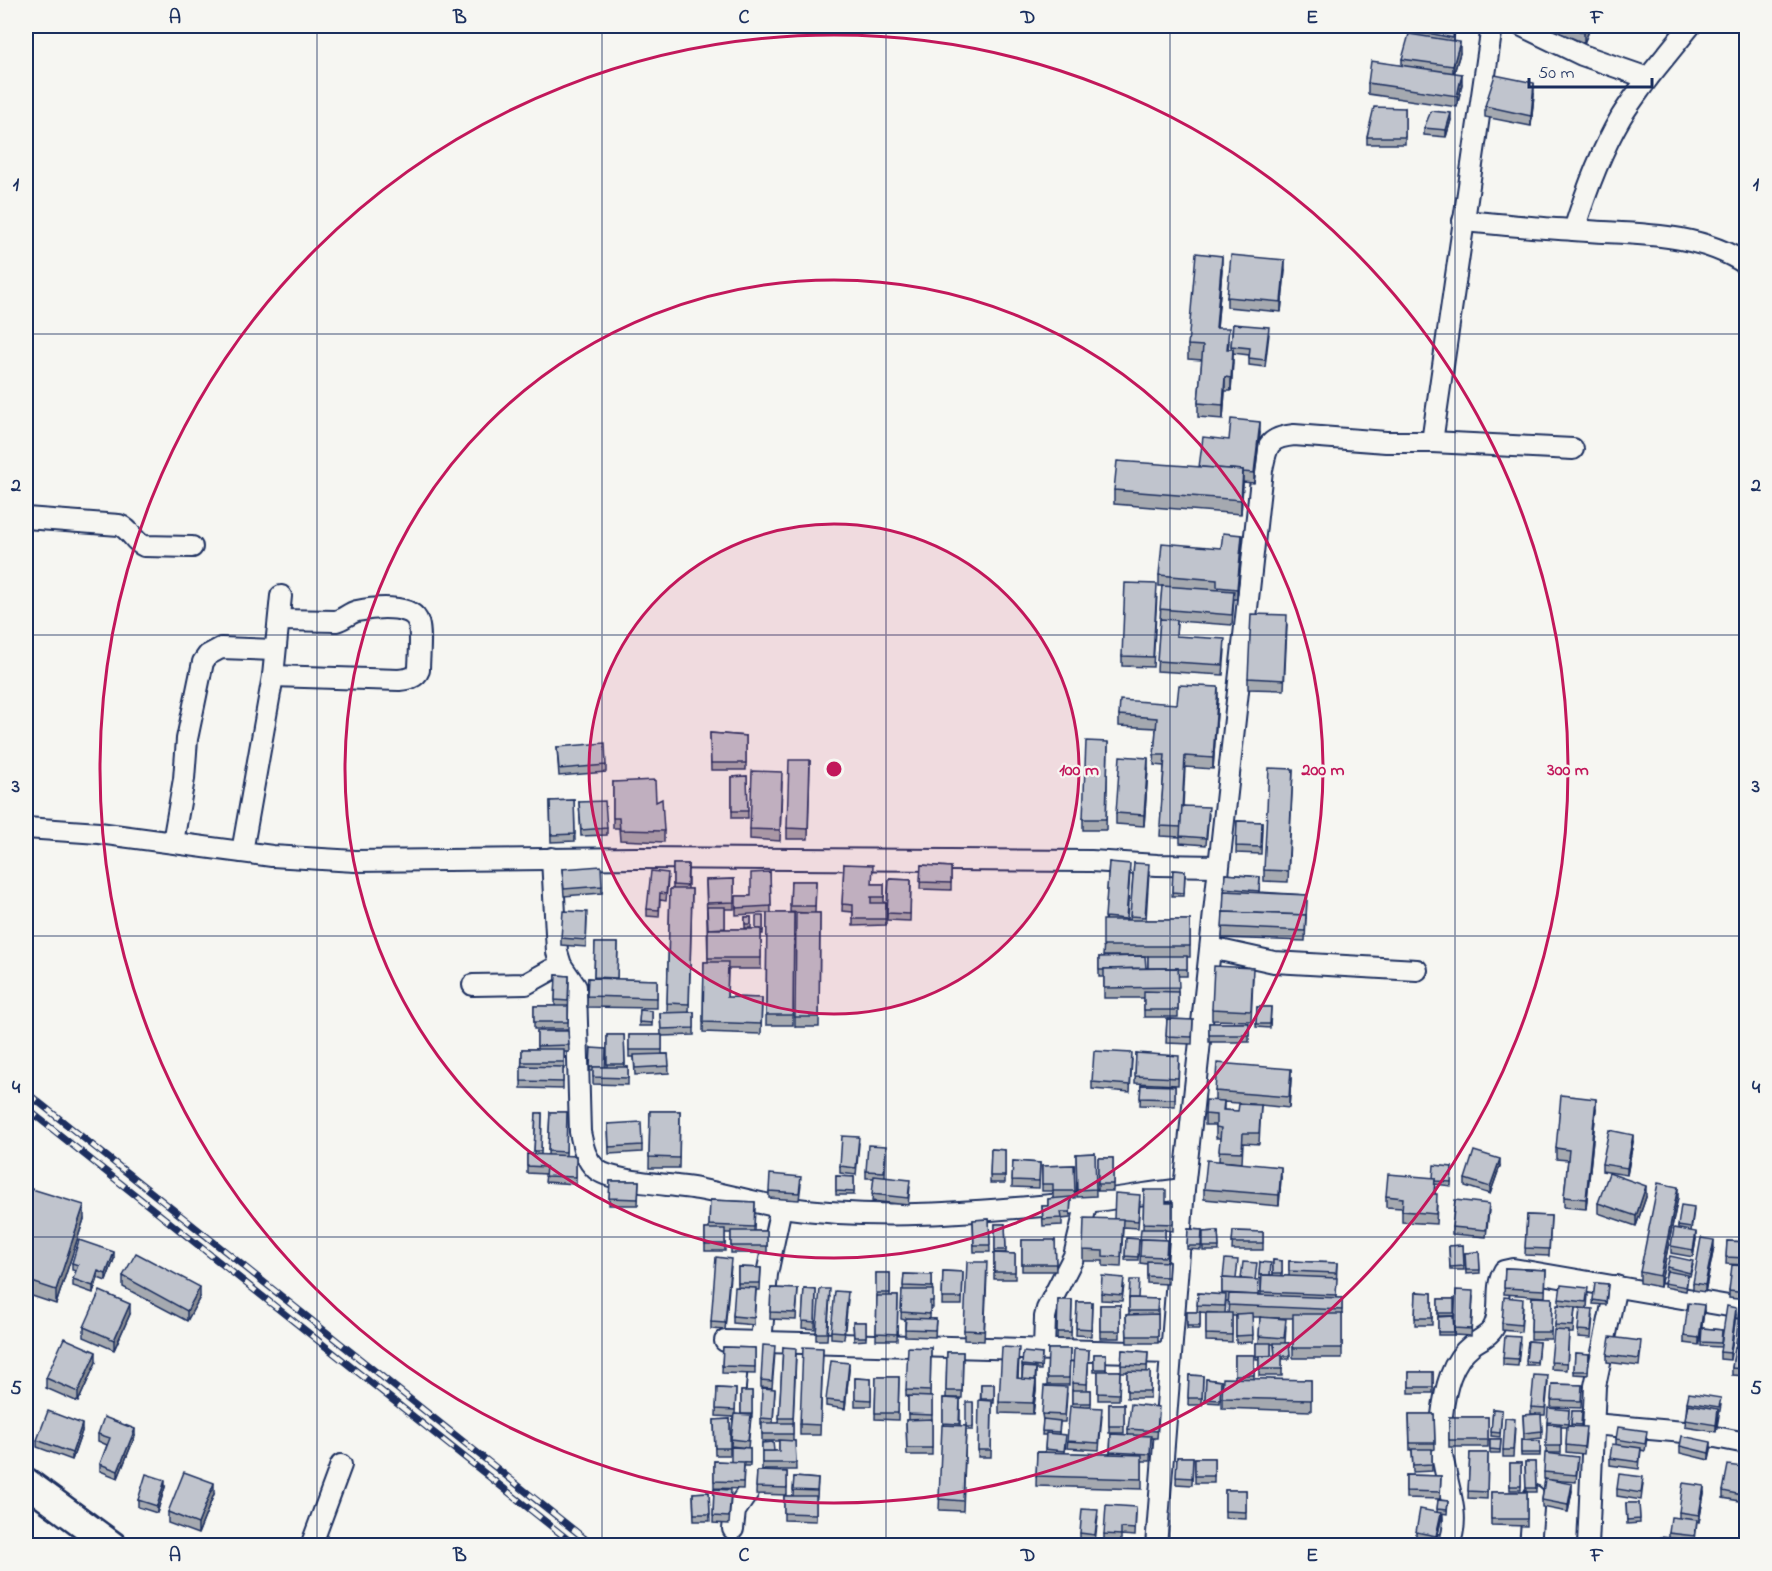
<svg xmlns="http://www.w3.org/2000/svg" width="1772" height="1571" font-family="'Indie Flower',sans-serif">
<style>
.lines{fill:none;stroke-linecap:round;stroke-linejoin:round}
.minor-casing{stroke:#1b2f5e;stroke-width:24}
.highway-casing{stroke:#1b2f5e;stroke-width:32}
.minor{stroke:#f6f6f2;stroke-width:20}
.highway{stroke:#f6f6f2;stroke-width:27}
.rail-casing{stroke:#1b2f5e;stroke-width:7}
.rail{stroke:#f6f6f2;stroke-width:4.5;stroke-dasharray:14;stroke-linecap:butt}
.wall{fill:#a5a9b0;stroke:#1b2f5e;stroke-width:1.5;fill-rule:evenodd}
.shaded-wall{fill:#868990;stroke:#1b2f5e;stroke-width:1.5}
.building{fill:#c0c4cd;stroke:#1b2f5e;stroke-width:1.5}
.grid{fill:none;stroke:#1b2f5e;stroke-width:1.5;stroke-opacity:0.55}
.ring{fill:none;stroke:#c2185b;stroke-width:3}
.centre{fill:#c2185b;stroke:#f6f6f2;stroke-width:3}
.ring-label{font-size:18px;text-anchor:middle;font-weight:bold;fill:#c2185b;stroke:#f6f6f2;stroke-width:4.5;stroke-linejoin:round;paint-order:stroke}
.neatline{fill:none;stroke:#1b2f5e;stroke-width:2}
.grid-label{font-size:20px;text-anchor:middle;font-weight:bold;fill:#1b2f5e}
</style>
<rect width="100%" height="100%" fill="#f6f6f2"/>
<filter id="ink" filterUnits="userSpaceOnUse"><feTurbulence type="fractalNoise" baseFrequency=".0167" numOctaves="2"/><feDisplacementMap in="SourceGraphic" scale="12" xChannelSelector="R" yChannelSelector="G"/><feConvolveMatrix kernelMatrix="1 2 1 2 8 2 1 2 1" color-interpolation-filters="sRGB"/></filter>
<g filter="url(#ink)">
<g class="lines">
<defs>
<g id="minor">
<path d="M1522,26L1582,55L1648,78L1690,26"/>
<path d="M1463,221C1499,224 1536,228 1573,230C1631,235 1695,230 1746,264"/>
<path d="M1574,230C1586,191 1600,153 1621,117C1629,104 1639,91 1648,78"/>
<path d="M1432,442L1573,449"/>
<path d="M26,518L119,525C131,529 133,542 144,546L192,547"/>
<path d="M273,676L399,680C408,679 416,678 419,670C419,657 422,633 418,622C412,603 372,608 357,611C349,613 344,619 336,621L279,620"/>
<path d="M26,828L99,833L272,856L355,861L638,858L1091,861L1157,865L1218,866"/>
<path d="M173,842L184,779L187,739L203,662L208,655L221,648L275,650"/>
<path d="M242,852L273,676L281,596"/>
<path d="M552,858L557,952L561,965L576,987L580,1132C583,1146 585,1159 596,1169C612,1183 674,1184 698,1189C726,1194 754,1203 782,1207C882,1222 985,1211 1085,1202C1118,1199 1151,1192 1184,1189"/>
<path d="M1211,948L1274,962L1417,970"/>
<path d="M473,985L526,984L551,970L562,967"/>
<path d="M725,1341L1171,1353"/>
<path d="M1044,1349L1045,1317L1047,1309L1074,1256L1087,1202"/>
<path d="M1593,1424L1695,1433L1746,1443"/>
<path d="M733,1529L735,1511L748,1492L753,1470L757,1388L767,1274L781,1207"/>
<path d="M311,1546L341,1465"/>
<path d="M1156,1546L1184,1189L1262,470C1267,446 1267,438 1294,435L1386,442H1432L1492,26"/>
<path d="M1448,1546C1461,1520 1449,1491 1444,1465C1440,1449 1441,1432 1442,1415C1445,1390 1451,1361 1472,1345C1480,1339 1492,1335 1495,1324C1502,1307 1494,1288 1504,1271L1513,1269L1746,1309"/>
<path d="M1530,1546L1534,1496"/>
<path d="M1588,1546L1595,1386L1616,1286"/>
</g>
<path id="highway" d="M26,1482L113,1546"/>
</defs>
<use href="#minor" class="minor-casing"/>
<use href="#highway" class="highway-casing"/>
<use href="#minor" class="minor"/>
<use href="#highway" class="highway"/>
<defs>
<g id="rail">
<path d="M26,1092L594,1546"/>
<path d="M26,1108L576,1546"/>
</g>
</defs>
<use href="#rail" class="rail-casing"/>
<use href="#rail" class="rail"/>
</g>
<g class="wall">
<path d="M1414,26H1455L1454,41L1460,53L1454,73L1462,84L1457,107L1368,94V83L1402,65V59L1413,35Z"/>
<path d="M1544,26H1591L1584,43Z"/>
<path d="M1534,94L1531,126L1485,117V106Z"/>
<path d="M1405,108V144H1367V137Z"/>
<path d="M1451,120L1446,137L1424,135V128Z"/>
<path d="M1222,269L1217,328L1229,342L1228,349H1231L1233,324L1269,334L1265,367L1249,365V355L1233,353L1231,391H1225L1223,419L1198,417V403L1202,360L1188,359V345Z"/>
<path d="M1285,270L1281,312L1227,307V297Z"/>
<path d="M1260,433L1254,483L1243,482L1241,514L1114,504V490L1199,467L1229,440Z"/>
<path d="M1242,545L1237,599H1234L1232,625L1177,621L1176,636L1225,650L1223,675L1157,671L1162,586H1159V575L1221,548Z"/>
<path d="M1157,594L1153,667L1122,666V656Z"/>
<path d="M1287,626L1284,690L1248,689V678Z"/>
<path d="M1218,698L1213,769L1185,767L1183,806L1209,814L1206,845L1180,843V837L1160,836L1164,766L1154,765L1156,728L1119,726V715L1177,704Z"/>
<path d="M710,733L746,736V770H711Z"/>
<path d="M1108,742L1106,830H1083V819Z"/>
<path d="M557,747L606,765V772L559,776Z"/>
<path d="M810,760L808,839H787V828Z"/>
<path d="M1148,769L1144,826L1116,824V813Z"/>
<path d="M1293,769L1288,882L1264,881V870Z"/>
<path d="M747,776L748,818H732V777Z"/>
<path d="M613,782L656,802L664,831V842L620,840L619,828H613Z"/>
<path d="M782,783L780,841L750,839V829Z"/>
<path d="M574,800L575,841L551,842L550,801Z"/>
<path d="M579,802L607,828V835L581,836Z"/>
<path d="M1237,821L1262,822L1261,854L1236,853Z"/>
<path d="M1109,862L1130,871L1127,920H1130L1134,863L1149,871L1146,920H1190V957H1187V976H1178V1017H1144V998H1104V977H1099V957L1148,968V956H1103Z"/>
<path d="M673,864H688V889H692L689,1013L694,1012V1035L662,1036V1054H668L669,1073L635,1075L634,1057H629V1035H661L660,1013H667L670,889H673Z"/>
<path d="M844,864L872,884H884V903H886V925L853,926V912L842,911Z"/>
<path d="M921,865L951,867V890L920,889Z"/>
<path d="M562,869L602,886V893L564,896Z"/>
<path d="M1173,870L1185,871L1184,896H1172Z"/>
<path d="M770,872L771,913H794L793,1025H766L767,913L736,915V896H751Z"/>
<path d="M1225,874L1260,877L1259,892L1307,895L1305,941L1222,938Z"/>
<path d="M734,879V909H725V929H756L763,916V934H761V969H728L727,997L762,998L761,1034L703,1032L704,962H708L706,880Z"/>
<path d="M889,879L911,880L910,921L887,920Z"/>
<path d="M668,880L666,901L660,900L659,917L647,916V909Z"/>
<path d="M791,881H816L815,913H820L819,1027H795V1017L806,913L790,912Z"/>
<rect x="745" y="917" width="6" height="11"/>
<path d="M587,919L586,947L561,945V938Z"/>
<path d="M595,943H618L617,979L657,980V1008L587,1007L588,978L594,979Z"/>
<path d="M556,975L569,976L568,1029H534V1006H555Z"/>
<path d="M1253,978L1251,1021L1212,1020V1009Z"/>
<path d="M1257,1007H1271L1270,1028L1256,1027Z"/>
<path d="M640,1010L652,1011V1026H639Z"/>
<path d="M1167,1019L1193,1020L1192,1044L1166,1043Z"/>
<rect x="1209" y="1023" width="40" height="19"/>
<path d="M537,1031H568L569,1052H564V1069H563V1089L521,1088L522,1049H537Z"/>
<path d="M607,1035H624L625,1067H628V1085L593,1084V1071H590L591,1048L605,1067H607Z"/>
<path d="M1136,1053L1179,1063L1178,1085L1135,1083Z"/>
<path d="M1132,1060L1130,1092L1092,1089V1082Z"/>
<path d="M1291,1079L1289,1108L1261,1105L1259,1144L1243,1143L1242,1163L1219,1161L1220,1138H1216V1125H1205V1114L1215,1101V1091ZM1224,1102L1252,1104L1238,1111L1224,1110Z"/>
<path d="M1141,1085L1175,1086V1106L1140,1105Z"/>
<path d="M1596,1109L1586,1209L1564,1207V1197L1568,1160L1556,1159V1148Z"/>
<path d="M650,1111H680L679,1168H649Z"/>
<path d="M550,1112H567L566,1156H576V1184L545,1182L546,1174L527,1173V1154H534L536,1113H542L541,1155H548Z"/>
<path d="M608,1124L642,1145V1152L609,1154Z"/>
<path d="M1633,1142L1627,1175L1602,1171V1164Z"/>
<path d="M859,1144L856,1175L840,1173V1166Z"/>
<path d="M991,1149L1005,1150V1183H990Z"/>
<path d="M886,1153L885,1177L910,1187L908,1205L872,1201L874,1178H866V1171Z"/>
<path d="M1095,1153L1096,1196L1077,1197L1076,1154Z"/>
<rect x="1098" y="1158" width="15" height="33"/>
<path d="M1013,1161L1040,1163L1039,1188L1012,1187Z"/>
<path d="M1074,1165L1075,1198H1071L1070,1218L1062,1219V1225L1043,1226L1042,1206H1048V1199L1053,1198V1191H1042V1166Z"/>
<path d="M1500,1166L1490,1194L1465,1186V1179Z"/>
<path d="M1452,1167L1451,1186L1435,1184V1194L1437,1204L1436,1224L1402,1222V1208L1386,1207V1196L1433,1178Z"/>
<path d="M836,1176L854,1177V1195H836Z"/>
<path d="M1281,1177L1279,1206L1204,1199V1189Z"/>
<path d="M610,1181H639L638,1205H609Z"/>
<path d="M801,1184L799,1200L769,1198V1191Z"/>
<path d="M1144,1190L1166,1203H1173V1231L1165,1230V1240H1167V1262H1169L1168,1284L1147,1283V1264L1140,1263L1141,1244L1143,1229Z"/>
<path d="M1646,1197L1636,1226L1598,1213V1203Z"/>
<path d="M1678,1197L1660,1287L1640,1283V1272Z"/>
<path d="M710,1200L755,1202L754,1231H767V1253H731V1233H725V1251H705V1229H709Z"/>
<path d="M1140,1202L1138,1228L1123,1227L1121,1267L1103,1266V1261H1083V1250L1114,1219Z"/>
<path d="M26,1210L84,1219L56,1304L26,1294Z"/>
<path d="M1694,1210L1691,1231L1696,1239L1693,1257L1671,1253V1246L1678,1229V1226Z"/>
<path d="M1489,1211L1486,1237L1452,1234V1227Z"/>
<path d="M1527,1215L1551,1216L1549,1256L1525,1255Z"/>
<path d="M989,1219L990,1252H974L973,1220Z"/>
<path d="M995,1224H1005L1006,1253H995Z"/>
<path d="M1188,1229L1202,1230L1201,1250L1187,1249Z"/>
<path d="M1218,1231L1219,1251H1203V1232Z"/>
<path d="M1233,1231L1263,1232V1250H1232Z"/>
<path d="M1126,1238L1139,1239L1138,1260H1125Z"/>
<path d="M1022,1240H1055L1056,1271H1022Z"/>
<path d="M1727,1241L1746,1242V1265L1726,1264Z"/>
<path d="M1463,1245L1464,1270H1450L1449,1246Z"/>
<path d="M1714,1247L1705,1292L1693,1290V1283Z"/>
<path d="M1479,1252L1480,1273L1466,1274L1465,1253Z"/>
<path d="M994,1253L1015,1254V1279H994Z"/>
<path d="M114,1259L106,1281L98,1278L93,1293L73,1286V1279L76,1271L72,1270V1263Z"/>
<path d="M1273,1260L1282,1261V1276H1289V1261L1337,1263L1336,1298H1342V1358H1293V1318H1272L1286,1326L1285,1343H1289L1290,1359H1282V1376H1259V1359H1256V1343H1259L1260,1317H1252L1253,1342L1236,1343V1316H1232V1342L1206,1341V1313H1218L1197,1312L1198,1293L1222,1295V1278L1255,1280L1258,1295H1261V1279L1259,1278L1260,1262L1271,1275H1273ZM1226,1301H1229L1228,1313H1225ZM1271,1344H1274L1275,1356H1271Z"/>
<path d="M1693,1265L1690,1276H1688L1686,1291L1664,1287L1667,1267Z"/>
<path d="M731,1266L725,1330L711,1329V1322Z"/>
<path d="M1746,1266V1300L1729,1298V1291Z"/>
<path d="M738,1267L761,1268L760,1290H756L754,1325L733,1323V1316L738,1287Z"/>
<path d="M1505,1268L1546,1270L1545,1297L1504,1294Z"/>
<path d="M943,1271L963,1272L962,1305H942Z"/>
<path d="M876,1273H890V1296H898L897,1340H876L877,1297Z"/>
<path d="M987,1273L984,1341L964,1340V1330Z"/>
<path d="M904,1274L932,1275L933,1308H930V1319H936L935,1337L905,1336V1320L901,1319L902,1290H903Z"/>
<path d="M123,1276L200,1297L187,1321L123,1287Z"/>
<path d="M1595,1283L1608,1284L1606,1305L1593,1304Z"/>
<path d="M1124,1285L1122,1301L1101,1300V1293Z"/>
<path d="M771,1288L798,1289L796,1320L770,1319Z"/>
<path d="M804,1289L816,1290L815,1329L802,1328Z"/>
<path d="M1416,1292L1432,1293V1325H1415Z"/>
<path d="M1588,1295L1587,1308L1593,1316L1591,1338L1578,1337L1580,1308H1575L1573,1333H1569L1567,1370L1551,1369L1555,1325L1559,1306V1299Z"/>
<path d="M830,1296L827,1340H816V1333Z"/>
<path d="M1532,1297L1552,1298L1551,1339H1531Z"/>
<path d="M1129,1298L1158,1299V1343H1127L1126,1315L1129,1314Z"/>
<path d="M1473,1298L1471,1336L1454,1335V1328Z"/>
<path d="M848,1299L844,1339L831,1338V1331Z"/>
<rect x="1438" y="1299" width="16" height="17"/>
<path d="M1058,1300H1072L1071,1339H1057Z"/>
<path d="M1077,1302H1092L1091,1336L1076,1335Z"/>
<rect x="1100" y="1305" width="20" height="33"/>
<path d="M1523,1306L1521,1332L1502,1330V1323Z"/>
<path d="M1746,1308V1376L1732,1375V1368L1736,1343Z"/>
<rect x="1187" y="1312" width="13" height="17"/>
<path d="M1704,1312L1699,1345L1684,1343V1336Z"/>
<path d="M130,1314L114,1350L84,1337V1327Z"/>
<path d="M1736,1314L1730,1360L1720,1359V1352Z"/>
<path d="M1453,1316L1454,1335H1438V1317Z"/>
<path d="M853,1322H866V1340L854,1341Z"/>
<path d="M1702,1328L1722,1330L1721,1347L1701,1346Z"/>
<path d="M1528,1341L1539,1342L1537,1365H1526Z"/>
<path d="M1520,1344L1518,1366L1503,1365V1358Z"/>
<path d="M723,1347L755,1348V1374L722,1373Z"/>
<path d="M783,1347L796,1355L793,1425V1441H795L796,1470H762V1443L774,1451H779V1441H762V1425H761V1418L775,1389L773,1423H779Z"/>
<path d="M823,1348L820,1435H800V1424Z"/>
<path d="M931,1348L930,1397H932V1455H907L906,1420H908V1397L906,1396V1390Z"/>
<path d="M1641,1348L1639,1366L1607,1362V1355Z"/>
<path d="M1048,1349H1070L1069,1385H1047Z"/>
<path d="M1089,1350L1087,1390H1091V1406H1080L1102,1415L1099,1450L1067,1448L1072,1406V1383Z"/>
<path d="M1122,1350L1148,1352L1147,1372H1150V1398H1127V1372H1121Z"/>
<path d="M947,1352H963L962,1398H946Z"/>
<path d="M775,1353L772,1388L761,1387V1380Z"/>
<path d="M1575,1353L1589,1354L1588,1375L1574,1374Z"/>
<path d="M1042,1354L1041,1370H1036V1390L1033,1414L999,1413V1402L1019,1358L1018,1379H1022V1365Z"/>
<path d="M1094,1354H1106V1371H1120L1119,1400H1098V1372H1094Z"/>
<path d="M1235,1355H1254V1379L1311,1380V1411L1222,1408V1398L1235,1378Z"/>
<path d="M96,1362L78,1402L46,1388V1378Z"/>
<path d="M849,1370L845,1409L826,1406V1400Z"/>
<rect x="1409" y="1372" width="24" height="21"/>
<path d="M1189,1375L1203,1376L1202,1405H1188Z"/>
<path d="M876,1377H899L898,1420L875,1419Z"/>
<path d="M855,1378L871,1379V1406H855Z"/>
<path d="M1206,1379L1221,1381L1220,1403L1205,1402Z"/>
<path d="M1548,1383L1545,1415H1541L1542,1438L1524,1440L1523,1415L1537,1414H1531V1407Z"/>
<path d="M981,1384H994V1403H992L991,1457H978Z"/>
<path d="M1552,1384L1582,1385L1581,1408L1551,1407Z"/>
<path d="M717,1388L736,1389L735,1414L741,1415V1391H752V1417H751L748,1448L731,1446L733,1417L716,1416Z"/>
<path d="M1067,1394L1065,1422H1060L1059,1434L1066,1442L1065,1453L1110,1454L1111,1434L1128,1435V1429L1159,1414L1157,1438H1151L1150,1461H1142V1489L1036,1486L1037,1452H1045L1046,1435H1042L1043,1421L1042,1414Z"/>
<path d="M943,1398L960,1399V1426H966L973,1402V1430H966L963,1511L939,1510L943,1425Z"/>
<path d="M1687,1402L1721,1405L1716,1432L1685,1427Z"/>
<rect x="1109" y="1404" width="15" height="29"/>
<path d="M1493,1409L1502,1410L1500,1437L1491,1436Z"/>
<path d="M1569,1410L1568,1426H1571L1572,1411H1582L1581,1427L1586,1434L1584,1454L1566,1452L1567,1427H1561V1453H1546L1547,1422Z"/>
<path d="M1409,1414H1434L1435,1449L1432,1450V1471L1413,1472L1412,1450H1410Z"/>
<rect x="1449" y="1417" width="39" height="30"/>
<path d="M730,1419V1455H715L714,1420Z"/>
<path d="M1515,1426L1513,1457H1503V1450Z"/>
<path d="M82,1431L72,1460L37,1447V1440Z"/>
<path d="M98,1434L135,1436L118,1478L100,1471V1464L107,1445L98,1441Z"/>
<path d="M1647,1438L1645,1451L1641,1450L1639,1469L1610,1465V1458L1616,1444V1439Z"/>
<path d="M1490,1439H1501L1500,1453H1490Z"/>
<path d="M1521,1440L1540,1441V1456H1521Z"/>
<path d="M1680,1446L1711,1449L1709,1460L1680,1453Z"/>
<path d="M750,1448V1466H744L743,1489L714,1488V1461L731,1462Z"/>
<path d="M1746,1451V1502L1723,1498V1491L1742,1467Z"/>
<path d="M1470,1453H1488L1487,1499L1468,1498Z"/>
<path d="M1177,1457H1193L1192,1485L1176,1484Z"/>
<rect x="1195" y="1458" width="19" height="25"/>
<path d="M1525,1462H1535L1536,1492H1526Z"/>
<rect x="1510" y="1463" width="11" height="27"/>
<path d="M1578,1464L1576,1482L1550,1480L1572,1491L1568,1512L1542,1507V1500L1545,1479H1544V1472Z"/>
<path d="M757,1471L787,1472V1495L756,1494Z"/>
<path d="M1406,1475L1441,1476L1440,1499L1406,1498Z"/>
<path d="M794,1477L818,1479L817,1498H816V1521L784,1520V1496H793Z"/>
<path d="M1643,1484L1641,1500L1617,1496V1489Z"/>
<path d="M165,1487L157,1513L138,1507V1500Z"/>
<path d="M714,1489L731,1497L729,1524L713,1523Z"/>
<path d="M1225,1490H1246V1519L1225,1518Z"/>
<path d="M709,1492L710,1521H694L693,1493Z"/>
<path d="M1491,1492H1527V1526L1491,1525Z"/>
<path d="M1704,1493L1699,1522H1697L1695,1541L1693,1543H1689V1545L1669,1538V1533L1679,1518V1512Z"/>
<path d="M214,1494L198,1534L168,1523V1512Z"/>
<path d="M1438,1500L1448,1501L1447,1514L1441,1513V1520L1436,1543L1416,1539V1532L1437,1512Z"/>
<path d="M1626,1503H1639L1640,1523L1627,1524Z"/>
<path d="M1745,1510H1746V1537H1744Z"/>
<path d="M1136,1514L1135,1536L1121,1535V1542L1104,1541V1534Z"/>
<path d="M1098,1517L1095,1542L1080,1540V1533Z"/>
</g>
<g class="shaded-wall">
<path d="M1587,26H1591L1584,43V33Z"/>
<path d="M1460,42V53L1453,76V66Z"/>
<path d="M1462,74V84L1457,107V96Z"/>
<path d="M1534,83V94L1531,126V116Z"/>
<path d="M1451,113V120L1446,137V130Z"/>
<path d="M1222,256V269L1216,341V328Z"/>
<path d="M1285,260V270L1281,312V302Z"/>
<path d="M1233,349V363L1231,391V378Z"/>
<path d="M1225,377V391L1223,419V405Z"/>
<path d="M1260,422V433L1254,483V473Z"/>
<path d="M1243,470V484L1241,514V500Z"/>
<path d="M1242,535V545L1237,599V589Z"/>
<path d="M1218,687V698L1213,769V758Z"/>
<path d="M1148,758V769L1144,826V815Z"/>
<path d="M1291,1069V1079L1289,1108V1097Z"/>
<path d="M1596,1099V1109L1586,1209V1199Z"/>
<path d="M1633,1135V1142L1627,1175V1168Z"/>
<path d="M1500,1159V1166L1490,1194V1187Z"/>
<path d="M1281,1167V1177L1279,1206V1195Z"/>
<path d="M1646,1186V1197L1636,1226V1216Z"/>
<path d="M1678,1187V1197L1660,1287V1276Z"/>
<path d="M84,1205V1219L56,1304V1290Z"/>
<path d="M1696,1232V1239L1693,1257V1250Z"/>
<path d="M1714,1240V1247L1705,1292V1285Z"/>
<path d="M114,1252V1259L106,1281V1274Z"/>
<path d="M98,1271V1278L93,1293V1286Z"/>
<path d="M200,1287V1297L187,1321V1311Z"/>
<path d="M130,1304V1314L114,1350V1340Z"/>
<path d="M1704,1305V1312L1699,1345V1338Z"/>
<path d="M1736,1308V1314L1730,1360V1353Z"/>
<path d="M96,1352V1362L78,1402V1392Z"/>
<path d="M849,1363V1370L845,1409V1402Z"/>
<path d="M1036,1380V1390L1033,1414V1403Z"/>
<path d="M1718,1409V1416L1716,1432V1425Z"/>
<path d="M82,1424V1431L72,1460V1453Z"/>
<path d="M135,1429V1436L118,1478V1471Z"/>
<path d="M1711,1442V1449L1709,1460V1453Z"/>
<path d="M165,1480V1487L157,1513V1506Z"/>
<path d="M214,1483V1494L198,1534V1524Z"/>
<path d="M1572,1484V1491L1568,1512V1505Z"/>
<path d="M1704,1486V1493L1699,1522V1515Z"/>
<path d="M1441,1513V1520L1436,1543V1536Z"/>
</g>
<g class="building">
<path d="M1414,26H1454L1453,38L1413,30Z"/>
<path d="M1568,26H1587L1584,33Z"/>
<path d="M1409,34L1460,42L1453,66L1402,59Z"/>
<path d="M1371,61L1462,74L1457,96L1368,83Z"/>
<path d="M1495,75L1534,83L1531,116L1485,106Z"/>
<path d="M1374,107L1405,108V137H1367Z"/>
<path d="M1431,111L1451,113L1446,130L1424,128Z"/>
<path d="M1196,253L1222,256L1216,328H1229L1227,349H1233L1231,378L1225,377L1223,405L1198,403L1203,346L1188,345Z"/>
<path d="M1231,255L1285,260L1281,302L1227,297Z"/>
<path d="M1233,324L1269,327L1265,360L1249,358L1250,348L1231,346Z"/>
<path d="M1231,419L1260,422L1254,473L1243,472V470L1199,467L1203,437L1229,440Z"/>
<path d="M1117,461L1243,470L1241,500L1114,490Z"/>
<path d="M1223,533L1242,535L1237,589L1217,587V580L1159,575L1162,543L1221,548Z"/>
<path d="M1125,583L1157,584L1153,657L1122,656Z"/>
<path d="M1162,586L1234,591L1232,615L1160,609Z"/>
<path d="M1251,614L1287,615L1284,680L1248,678Z"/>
<path d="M1160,619L1177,620L1176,636L1225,639L1223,665L1157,661Z"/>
<path d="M1179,685L1218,687L1213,758L1185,756L1181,827L1160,826L1165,755H1154L1157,718L1119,715L1120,700L1177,704Z"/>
<path d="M710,733L746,736V763H711Z"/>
<path d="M1086,741L1108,742L1106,819H1083Z"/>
<path d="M605,743L606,765L559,769L557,747Z"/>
<path d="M1120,756L1148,758L1144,815L1116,813Z"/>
<path d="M789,760H810L808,829L787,828Z"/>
<path d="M1269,768L1293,769L1288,871L1264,870Z"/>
<path d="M752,771L782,772L780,830L750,829Z"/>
<path d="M747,776L748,811H732V777Z"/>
<path d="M655,780L656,802L662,799L664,831L620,830L619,818H613V782Z"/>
<path d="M574,800L575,834L551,835L550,801Z"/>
<path d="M605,801L607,828L581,830L579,802Z"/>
<path d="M1182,806L1209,807L1206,838L1180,836Z"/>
<path d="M1237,821L1262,822L1261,847L1236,846Z"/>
<path d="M1109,862L1130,864L1126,919L1105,917Z"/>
<path d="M1134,863L1149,864L1145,917L1130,916Z"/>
<path d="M673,864H688L687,886L673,885Z"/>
<path d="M844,864L873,865L872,884H884V897H871V903H886V919H853V905L842,904Z"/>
<path d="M921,865L951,867V883L920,882Z"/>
<path d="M601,866L602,886L564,889L562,869Z"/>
<path d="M1173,870L1185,871L1184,893L1172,892Z"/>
<path d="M651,871L668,873L666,894L660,893L659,910L647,909Z"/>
<path d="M770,872L771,906L736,908V896H751V873Z"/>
<path d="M1225,874L1260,877L1259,891L1224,888Z"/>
<path d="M734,879V902L707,903L706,880Z"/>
<path d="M889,879L911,880L910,914L887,913Z"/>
<path d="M791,881H816L815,906H790Z"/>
<path d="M670,889H692L689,1004L667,1003Z"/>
<path d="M1224,891L1307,895L1306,919V915L1223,912Z"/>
<path d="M707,907H725V928L708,929Z"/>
<path d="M563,911L587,912L586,940L561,938Z"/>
<path d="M1223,912L1306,915L1305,931L1222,927Z"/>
<path d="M767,913H794L793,1015H766Z"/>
<path d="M796,913H820L819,1017H795Z"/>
<path d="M756,916H763V931H761V929H756Z"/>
<rect x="745" y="917" width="6" height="7"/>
<rect x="1103" y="920" width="87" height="26"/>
<rect x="708" y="929" width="53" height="29"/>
<path d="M595,943H618L617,978L594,977Z"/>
<path d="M1145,956L1146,968L1104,969V970H1099V957Z"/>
<path d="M1148,956H1187V969H1178V968H1148Z"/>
<path d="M704,962H728L727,997L762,998L761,1024L703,1022Z"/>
<path d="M1214,966L1253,968L1251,1011L1212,1009Z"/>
<path d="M1178,968L1179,987L1104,988V969Z"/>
<path d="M556,975L569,976L568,1001L555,1000Z"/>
<path d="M588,978L657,980V998L587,996Z"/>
<path d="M1144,991L1178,992V1010H1144Z"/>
<rect x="534" y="1006" width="34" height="16"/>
<path d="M1257,1007H1271L1270,1024H1256Z"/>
<path d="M640,1010L652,1011V1023L639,1022Z"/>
<path d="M694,1012V1028L661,1029L660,1013Z"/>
<path d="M1167,1019L1193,1020L1192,1037L1166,1036Z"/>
<rect x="1209" y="1023" width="40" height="12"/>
<path d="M537,1031H568L569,1045L537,1046Z"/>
<path d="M607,1035H624L625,1064H607Z"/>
<rect x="629" y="1035" width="33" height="15"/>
<path d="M591,1048L606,1049L605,1067H590Z"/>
<rect x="522" y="1049" width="42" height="13"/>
<path d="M1094,1051L1132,1053L1130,1085L1092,1082Z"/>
<path d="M1136,1053L1179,1056L1178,1078L1135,1076Z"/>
<path d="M668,1054L669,1066L635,1068L634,1055Z"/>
<path d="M1217,1063L1291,1069L1289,1097L1215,1091Z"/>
<path d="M521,1066L563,1067V1082L521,1081Z"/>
<path d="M593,1067H628V1078L593,1077Z"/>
<path d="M1141,1085L1175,1086V1099L1140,1098Z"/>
<path d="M1561,1095L1596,1099L1586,1199L1564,1197L1569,1150L1556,1148Z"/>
<path d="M1206,1100L1224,1101L1223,1110L1238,1111L1239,1104L1261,1105L1259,1133H1243L1242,1152L1219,1151L1221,1128L1216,1127V1115L1205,1114Z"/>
<path d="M650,1111H680L679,1158L649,1157Z"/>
<path d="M550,1112H567L566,1152L548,1151Z"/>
<path d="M536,1113H542L541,1151H534Z"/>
<path d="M641,1122L642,1145L609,1147L608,1124Z"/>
<path d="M1609,1130L1633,1135L1627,1168L1602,1164Z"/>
<path d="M842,1136L859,1137L856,1168L840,1166Z"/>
<path d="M868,1145L886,1146L884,1172L866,1171Z"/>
<path d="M991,1149L1005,1150V1176H990Z"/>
<path d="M1474,1151L1500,1159L1490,1187L1465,1179Z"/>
<path d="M1095,1153L1096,1189L1077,1190L1076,1154Z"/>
<path d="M527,1154L576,1156V1177L545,1176L546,1167L527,1166Z"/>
<rect x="1098" y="1158" width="15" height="26"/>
<path d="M1207,1160L1281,1167L1279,1195L1204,1189Z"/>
<path d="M1013,1161L1040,1163L1039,1181L1012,1180Z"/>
<path d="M1074,1165L1075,1191H1053V1184H1042V1166Z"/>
<path d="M1434,1165L1452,1167L1451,1182L1435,1181V1178H1433Z"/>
<path d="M1609,1173L1646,1186L1636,1216L1598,1203Z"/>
<path d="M770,1174L801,1177L799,1193L769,1191Z"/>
<path d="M1388,1174L1435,1178L1434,1194H1437L1436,1214L1402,1211L1403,1198L1386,1196Z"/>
<path d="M836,1176L854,1177V1192L836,1191Z"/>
<path d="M874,1176L910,1180L908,1198L872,1194Z"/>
<path d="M610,1181H639L638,1199L609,1198Z"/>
<path d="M1658,1183L1678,1187L1660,1276L1640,1272Z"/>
<path d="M32,1189L84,1205L56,1290L26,1280V1210Z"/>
<path d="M1144,1190H1166V1203H1173V1224L1143,1223Z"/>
<path d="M1115,1193L1140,1195L1138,1221L1114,1219Z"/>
<path d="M1071,1197L1070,1212H1061L1062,1218L1043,1219L1042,1206H1048V1199Z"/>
<path d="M710,1200L755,1202L754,1227L709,1225Z"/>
<path d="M1455,1200L1489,1204L1486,1230L1452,1227Z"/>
<path d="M1681,1205L1694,1207L1691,1228L1678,1226Z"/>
<path d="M1527,1215L1551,1216L1549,1249L1525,1248Z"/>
<path d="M1084,1218L1123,1219L1121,1257L1103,1256V1251L1083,1250Z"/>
<path d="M989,1219L990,1245H974L973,1220Z"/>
<path d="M995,1224H1005L1006,1250H995Z"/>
<path d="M1674,1228L1696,1232L1693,1250L1671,1246Z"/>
<rect x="705" y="1229" width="20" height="15"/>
<path d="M1141,1229H1165V1240L1141,1239L1140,1240Z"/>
<path d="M1188,1229L1202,1230L1201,1246H1187Z"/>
<rect x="731" y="1231" width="36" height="15"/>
<path d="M1218,1231L1219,1247H1203V1232Z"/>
<path d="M1233,1231L1263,1232V1243H1232Z"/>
<path d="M1126,1238L1139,1239L1138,1257L1125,1256Z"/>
<path d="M1701,1238L1714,1240L1705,1285L1693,1283Z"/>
<path d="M1141,1239L1167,1240L1166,1257L1140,1256Z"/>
<path d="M79,1240L114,1252L106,1274L98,1271L93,1286L73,1279L78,1265L72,1263Z"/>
<path d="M1022,1240H1055L1056,1264H1022Z"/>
<path d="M1727,1241L1746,1242V1258L1726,1257Z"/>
<path d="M1463,1245L1464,1266L1450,1267L1449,1246Z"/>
<path d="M1479,1252L1480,1270H1466L1465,1253Z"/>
<path d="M136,1253L200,1287L187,1311L123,1276Z"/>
<path d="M994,1253L1015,1254V1272H994Z"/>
<path d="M1670,1256L1693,1261L1690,1273L1667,1267Z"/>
<path d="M716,1257L731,1259L725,1323L711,1322Z"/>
<path d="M1225,1259L1238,1260L1236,1279L1223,1278Z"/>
<path d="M1273,1260L1282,1261V1273H1273Z"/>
<path d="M1147,1261L1169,1262L1168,1277L1147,1276Z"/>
<path d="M1289,1261L1337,1263L1336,1273L1289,1271Z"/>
<path d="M967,1262H987L984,1331L964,1330Z"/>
<path d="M1243,1262L1257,1263L1255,1280L1241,1279Z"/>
<path d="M1260,1262L1271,1263L1270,1275H1259Z"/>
<path d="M1732,1265L1746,1266V1293L1729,1291Z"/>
<path d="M738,1267L761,1268L760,1283H738Z"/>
<path d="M1505,1268L1546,1270L1545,1290L1504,1288Z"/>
<path d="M943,1271L963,1272L962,1298H942Z"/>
<path d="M1667,1271L1688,1275L1686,1287L1664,1283Z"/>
<rect x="876" y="1273" width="14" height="20"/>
<path d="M904,1274L932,1275V1287L903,1286Z"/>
<path d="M1262,1275L1337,1278L1336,1295L1261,1292Z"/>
<path d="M1102,1276L1124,1278L1122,1295L1101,1293Z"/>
<path d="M1222,1278L1259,1280L1258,1295L1222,1293Z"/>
<path d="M1130,1280H1139L1138,1298H1129Z"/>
<path d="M1595,1283L1608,1284L1606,1302L1593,1300Z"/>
<path d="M1561,1285L1588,1288L1586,1302L1559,1299Z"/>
<path d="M735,1287L756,1288L754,1318L733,1316Z"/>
<path d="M771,1288L798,1289L796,1313L770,1312Z"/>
<path d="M804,1289L816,1290L815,1322L802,1321Z"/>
<path d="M820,1289H830L827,1333H816Z"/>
<path d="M902,1290H933V1301H930V1314L901,1312Z"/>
<path d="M1456,1290L1473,1291L1471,1329L1454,1328Z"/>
<path d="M100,1291L130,1304L114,1340L84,1327Z"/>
<path d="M835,1291L848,1292L844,1332L831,1331Z"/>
<path d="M1416,1292L1432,1293V1318H1415Z"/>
<path d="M1198,1293L1226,1295L1225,1306L1197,1305Z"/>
<path d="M1229,1294L1342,1298V1310L1228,1305Z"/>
<path d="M877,1296H898L897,1334L876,1333Z"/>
<path d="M1504,1297L1523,1299L1521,1325L1502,1323Z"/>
<path d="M1532,1297L1552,1298L1551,1332H1531Z"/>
<path d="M1129,1298L1158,1299L1157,1311H1129Z"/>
<rect x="1438" y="1299" width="16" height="14"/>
<path d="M1058,1300H1072L1071,1332H1057Z"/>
<path d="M1077,1302H1092L1091,1329L1076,1328Z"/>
<path d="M1688,1303L1704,1305L1699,1338L1684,1336Z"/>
<rect x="1100" y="1305" width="20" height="26"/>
<path d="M1557,1305L1575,1307L1573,1326L1555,1325Z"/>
<path d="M1727,1306L1736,1308L1730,1353L1720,1352Z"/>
<path d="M1739,1307L1746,1308V1344L1736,1343Z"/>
<path d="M1580,1308L1593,1309L1591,1331L1578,1330Z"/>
<rect x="1187" y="1312" width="13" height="14"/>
<path d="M1206,1313H1232V1335L1206,1334Z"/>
<path d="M1252,1313L1253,1335L1236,1336V1314Z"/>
<path d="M1158,1314V1336H1127L1126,1315Z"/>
<rect x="1293" y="1314" width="49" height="34"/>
<path d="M1453,1316L1454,1332H1438V1317Z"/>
<path d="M1260,1317L1286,1319L1284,1338L1259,1336Z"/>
<path d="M906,1318L936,1319L935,1330L905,1329Z"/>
<path d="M853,1322H866V1337H854Z"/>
<path d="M1702,1328L1722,1330L1721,1343L1701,1342Z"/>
<path d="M1554,1330L1569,1331L1567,1363L1551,1362Z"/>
<path d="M1505,1336L1520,1337L1518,1359L1503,1358Z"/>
<path d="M1610,1337L1641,1341L1639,1359L1607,1355Z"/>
<path d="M64,1338L96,1352L78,1392L46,1378Z"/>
<path d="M1528,1341L1539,1342L1537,1362L1526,1361Z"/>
<rect x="1256" y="1343" width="15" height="13"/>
<path d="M1274,1343H1289L1290,1356H1275Z"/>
<path d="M763,1345L775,1346L772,1381L761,1380Z"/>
<path d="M723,1347L755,1348V1367L722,1366Z"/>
<path d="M783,1347L796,1348L793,1418H779Z"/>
<path d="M803,1347L823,1348L820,1425L800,1424Z"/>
<path d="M908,1347L931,1348L930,1391L906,1390Z"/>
<path d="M1002,1347L1019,1348L1017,1378L1036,1380L1033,1403L999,1402Z"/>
<path d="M1735,1347L1746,1349V1369L1732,1368Z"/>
<path d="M1048,1349H1070L1069,1378H1047Z"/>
<path d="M1074,1349L1089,1350L1087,1384L1072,1383Z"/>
<path d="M1122,1350L1148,1352L1147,1366L1121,1365Z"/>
<path d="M947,1352H963L962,1391H946Z"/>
<path d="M1023,1352L1042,1354L1041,1367L1022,1365Z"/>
<path d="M1575,1353L1589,1354L1588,1371H1574Z"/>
<rect x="1094" y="1354" width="12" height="15"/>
<rect x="1235" y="1355" width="19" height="20"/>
<path d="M1282,1355V1369H1259V1356Z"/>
<path d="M831,1361L849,1363L845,1402L826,1400Z"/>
<path d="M1023,1367L1036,1368L1035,1380L1022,1379Z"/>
<path d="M1098,1371H1120L1119,1394L1098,1393Z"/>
<path d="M1127,1371L1150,1372V1391H1127Z"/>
<rect x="1409" y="1372" width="24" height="15"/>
<path d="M1189,1375L1203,1376L1202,1398H1188Z"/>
<path d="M1534,1375L1548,1376L1545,1408L1531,1407Z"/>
<path d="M876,1377H899L898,1413H875Z"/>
<path d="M855,1378L871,1379V1400L855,1399Z"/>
<path d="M1223,1378L1311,1380V1400L1222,1398Z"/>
<path d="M1206,1379L1221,1381L1220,1400L1205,1399Z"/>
<rect x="981" y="1384" width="13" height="15"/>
<path d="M1552,1384L1582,1385L1581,1401L1551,1400Z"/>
<path d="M1044,1386L1067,1387L1065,1415L1042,1414Z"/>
<path d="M717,1388L736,1389L735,1410L716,1409Z"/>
<path d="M762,1388L775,1389L773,1419L761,1418Z"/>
<rect x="1072" y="1390" width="19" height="13"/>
<rect x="741" y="1391" width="11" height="23"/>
<path d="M1689,1393L1721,1398L1719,1407L1687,1402Z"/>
<path d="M908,1396L932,1397V1415L908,1414Z"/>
<path d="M943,1398L960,1399L959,1424L943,1423Z"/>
<path d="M979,1400L992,1401L991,1450H978Z"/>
<rect x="966" y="1402" width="7" height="25"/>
<rect x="1109" y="1404" width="15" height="22"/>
<path d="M1131,1404L1159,1407L1157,1431L1128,1429Z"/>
<path d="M1688,1404L1718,1409L1716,1425L1685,1420Z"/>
<path d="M1070,1406L1102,1408L1099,1443L1067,1441Z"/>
<path d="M1548,1408L1569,1410L1568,1424L1547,1422Z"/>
<path d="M1493,1409L1502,1410L1500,1433L1491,1432Z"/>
<path d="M48,1411L82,1424L72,1453L37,1440Z"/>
<path d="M1572,1411H1582L1581,1425L1571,1424Z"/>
<path d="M734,1414L751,1415L748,1441L731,1439Z"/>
<path d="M1409,1414H1434L1435,1443H1410Z"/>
<path d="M1541,1414L1542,1431L1524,1433L1523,1415Z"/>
<path d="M104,1417L135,1429L118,1471L100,1464L110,1438L98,1434Z"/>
<rect x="1449" y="1417" width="39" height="23"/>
<path d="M1505,1418L1515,1419L1513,1450H1503Z"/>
<path d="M730,1419V1448H715L714,1420Z"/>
<path d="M932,1419V1448H907L906,1420Z"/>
<path d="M1043,1419L1060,1421L1059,1432L1042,1431Z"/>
<rect x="762" y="1423" width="31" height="11"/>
<path d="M1547,1424L1561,1425V1446H1546Z"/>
<path d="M942,1425L966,1426L963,1501L939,1499Z"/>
<path d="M1567,1426L1586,1427L1584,1447L1566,1445Z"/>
<path d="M1618,1427L1647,1431L1645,1444L1616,1439Z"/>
<path d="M1046,1433L1066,1435L1064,1451L1045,1449Z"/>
<path d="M1111,1434L1151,1436L1150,1454L1110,1452Z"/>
<path d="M1682,1436L1711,1442L1709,1453L1680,1446Z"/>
<path d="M1490,1439H1501L1500,1450L1490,1449Z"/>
<path d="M779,1440L795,1441L796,1463H762V1451H779Z"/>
<path d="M1521,1440L1540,1441V1453H1521Z"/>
<path d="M773,1442L774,1451H762V1452V1443Z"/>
<path d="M1612,1444L1641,1448L1639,1462L1610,1458Z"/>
<path d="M731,1447L750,1448V1463L731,1462Z"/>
<path d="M1412,1449H1432V1464L1413,1465Z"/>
<path d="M1745,1451H1746V1496L1723,1491L1728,1465L1742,1467Z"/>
<path d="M1037,1452L1142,1455V1479L1036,1476Z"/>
<path d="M1470,1453H1488L1487,1492L1468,1491Z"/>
<path d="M1545,1453L1578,1457L1576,1475L1544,1472Z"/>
<path d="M1177,1457H1193L1192,1478L1176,1477Z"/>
<rect x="1195" y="1458" width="19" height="18"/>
<path d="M714,1461L744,1462L743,1482L714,1481Z"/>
<path d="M1525,1462H1535L1536,1488H1526Z"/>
<rect x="1510" y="1463" width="11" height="23"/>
<path d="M757,1471L787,1472V1488L756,1487Z"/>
<path d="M184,1472L214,1483L198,1524L168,1512Z"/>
<path d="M146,1474L165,1480L157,1506L138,1500Z"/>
<path d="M1619,1474L1643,1477L1641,1493L1617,1489Z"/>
<path d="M1406,1475L1441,1476L1440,1492L1406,1491Z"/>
<path d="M794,1477L818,1479L817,1491L793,1490Z"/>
<path d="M1545,1479L1572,1484L1568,1505L1542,1500Z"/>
<path d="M1683,1483L1704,1486L1699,1515L1679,1512Z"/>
<path d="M714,1489L731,1490L729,1517L713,1516Z"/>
<path d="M1225,1490H1246V1512L1225,1511Z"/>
<path d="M709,1492L710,1514H694L693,1493Z"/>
<rect x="1491" y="1492" width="36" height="27"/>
<path d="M784,1496H816V1514L784,1513Z"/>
<path d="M1438,1500L1448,1501L1447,1510L1437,1509Z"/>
<path d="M1626,1503H1639L1640,1519L1627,1520Z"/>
<path d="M1106,1505L1136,1507L1135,1529L1121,1528V1535L1104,1534Z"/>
<path d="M1082,1509L1098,1510L1095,1535L1080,1533Z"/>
<path d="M1420,1509L1441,1513L1436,1536L1416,1532Z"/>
<path d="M1745,1510H1746V1530H1744Z"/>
<path d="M1671,1517L1697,1520L1695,1536L1669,1533Z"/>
<path d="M1661,1537L1689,1540L1688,1545H1660Z"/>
<path d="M786,1540V1545H766V1541Z"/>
<path d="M1694,1540L1710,1542L1709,1545H1693Z"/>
<rect x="1595" y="1542" width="46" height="3"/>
<path d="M761,1544V1545H743Z"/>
</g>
</g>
<path class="grid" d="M317,26V1546M602,26V1546M886,26V1546M1170,26V1546M1455,26V1546M26,334H1746M26,635H1746M26,936H1746M26,1237H1746"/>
<circle cx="834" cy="769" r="245" fill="#c2185b" fill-opacity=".12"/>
<g class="ring">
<circle cx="834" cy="769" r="245"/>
<circle cx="834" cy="769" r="489"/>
<circle cx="834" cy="769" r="734"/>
</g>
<circle cx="834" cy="769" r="9" class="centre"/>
<g class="ring-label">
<text x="1079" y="775">100 m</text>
<text x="1323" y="775">200 m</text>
<text x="1568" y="775">300 m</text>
</g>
<rect width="1772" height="1571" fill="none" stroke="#f6f6f2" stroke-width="66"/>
<path d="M1529 78v9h123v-9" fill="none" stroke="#1b2f5e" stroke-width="3"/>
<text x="1538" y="78" font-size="18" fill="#1b2f5e" stroke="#f6f6f2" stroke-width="4.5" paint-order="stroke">50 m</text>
<rect x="33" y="33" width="1706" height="1505" class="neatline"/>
<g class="grid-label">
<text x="175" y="23">A</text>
<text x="460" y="23">B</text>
<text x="744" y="23">C</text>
<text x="1028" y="23">D</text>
<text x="1312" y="23">E</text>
<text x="1597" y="23">F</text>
<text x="16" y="190">1</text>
<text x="1756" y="190">1</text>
<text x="16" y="491">2</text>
<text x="1756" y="491">2</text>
<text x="16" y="792">3</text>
<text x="1756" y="792">3</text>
<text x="16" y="1093">4</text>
<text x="1756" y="1093">4</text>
<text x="16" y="1394">5</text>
<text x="1756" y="1394">5</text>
<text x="175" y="1561">A</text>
<text x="460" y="1561">B</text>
<text x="744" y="1561">C</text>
<text x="1028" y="1561">D</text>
<text x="1312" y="1561">E</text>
<text x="1597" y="1561">F</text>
</g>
</svg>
